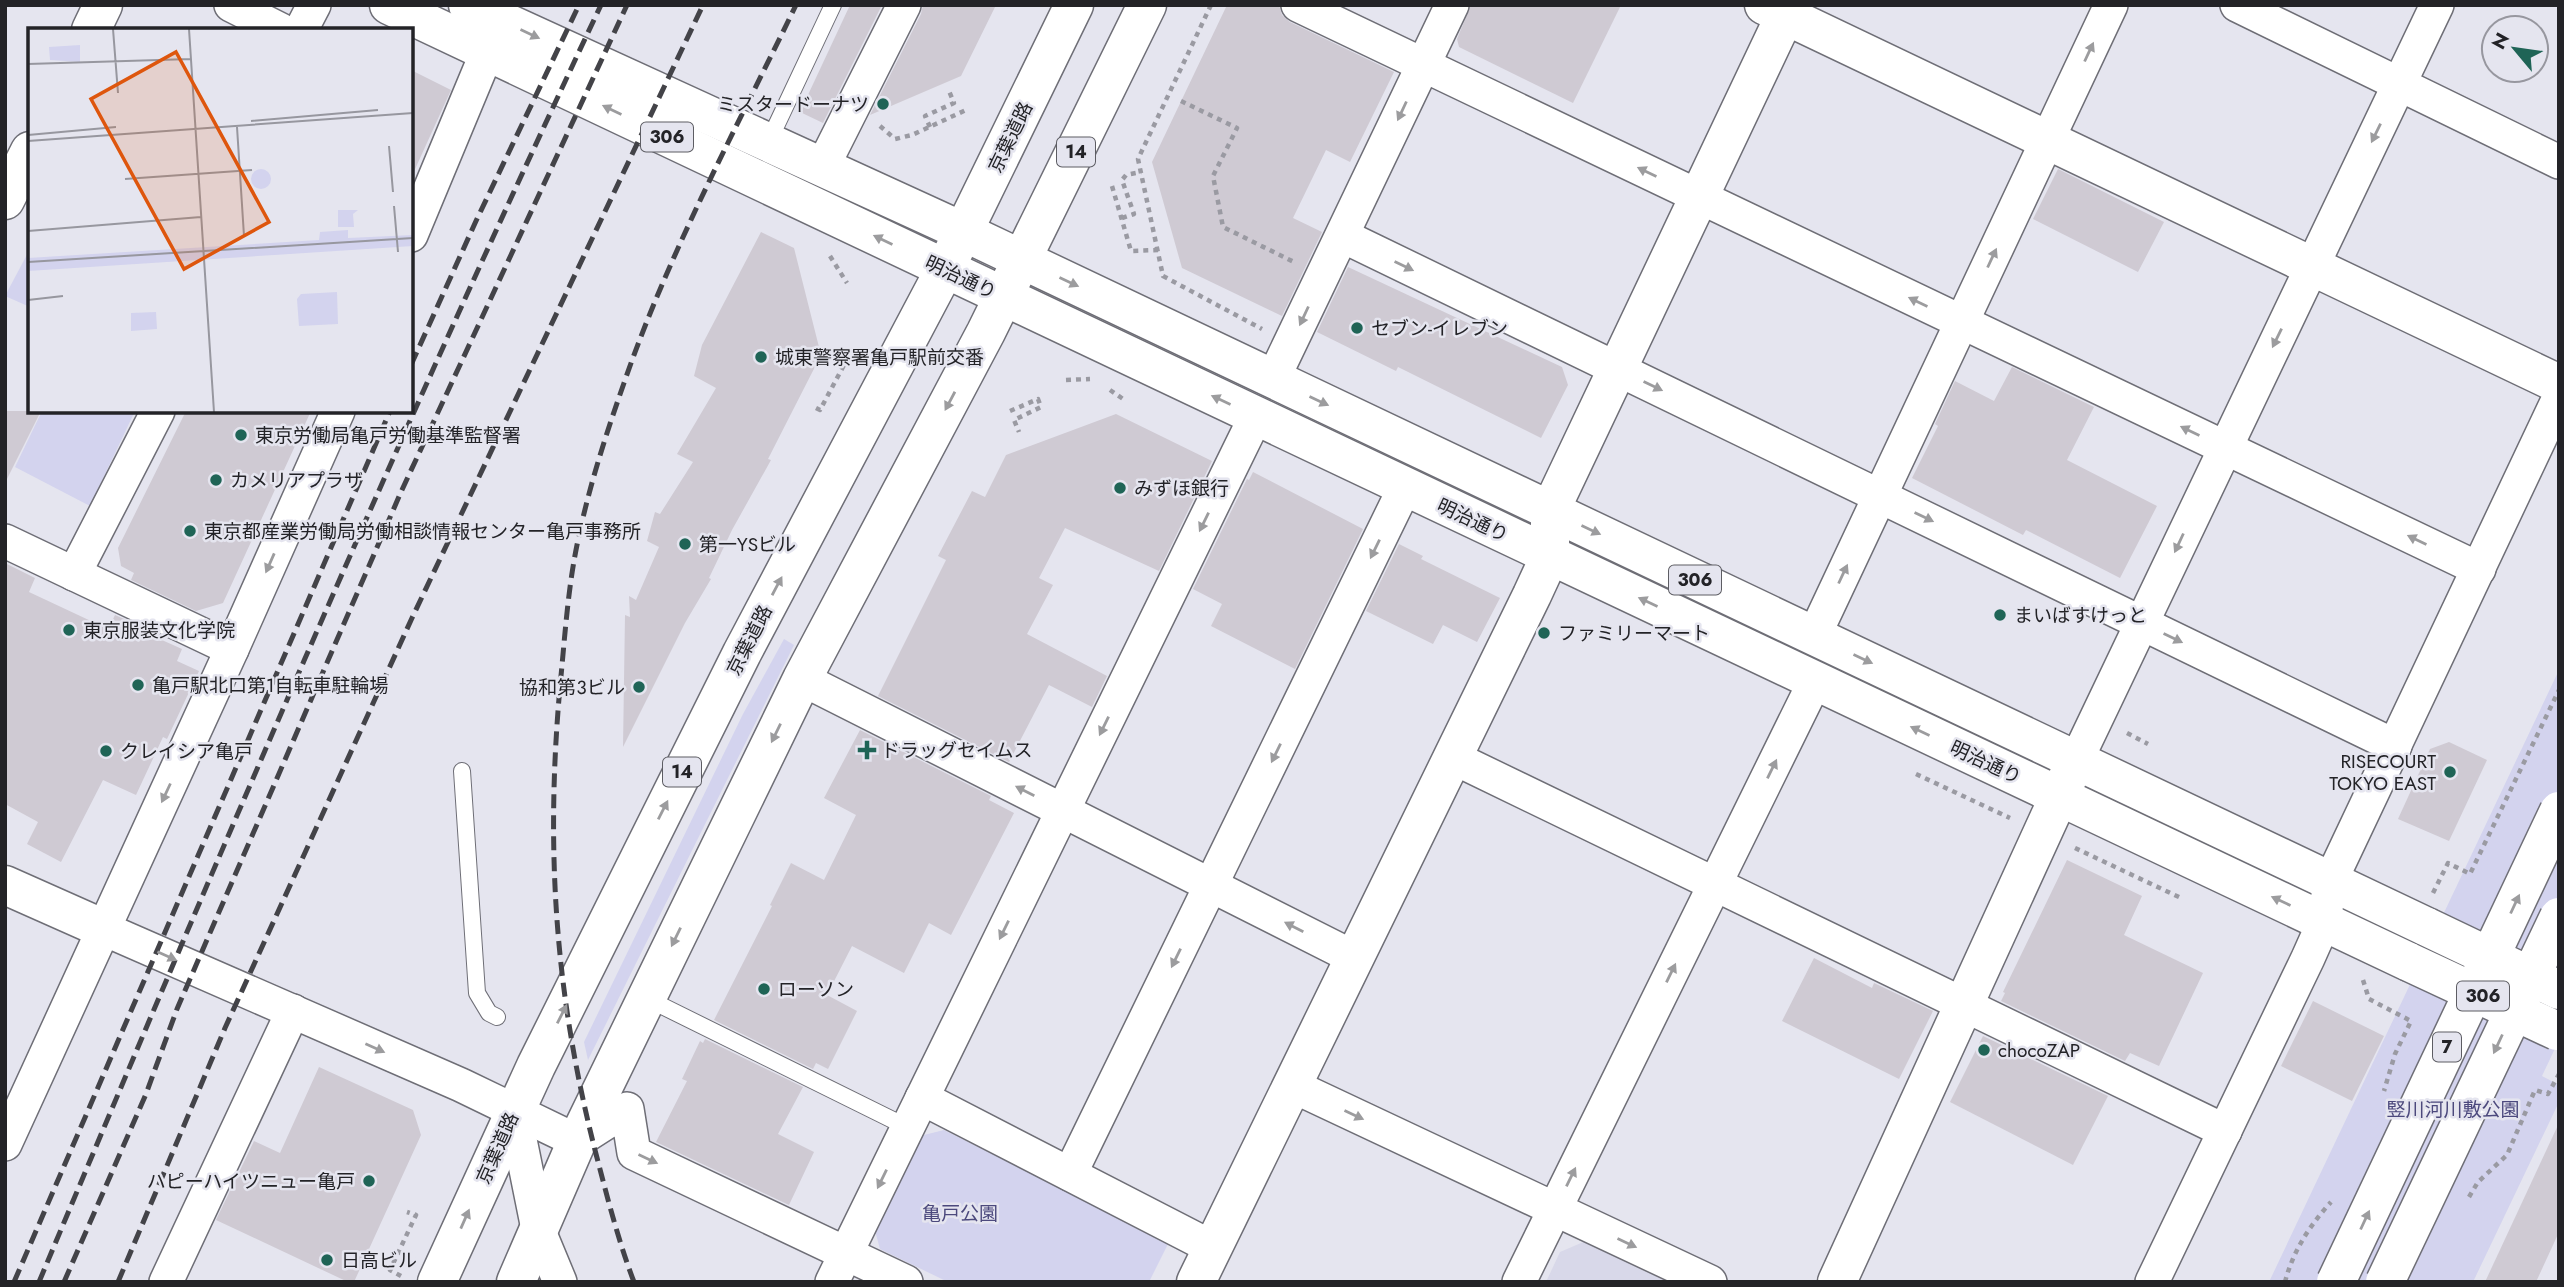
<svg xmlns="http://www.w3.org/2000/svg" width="2564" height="1287" font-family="Jost,'Noto Sans JP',sans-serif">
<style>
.built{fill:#d8d8e9}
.green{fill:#d3d3ee}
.building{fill:#cfcad3}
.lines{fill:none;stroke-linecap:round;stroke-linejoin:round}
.lane-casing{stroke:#6e6e76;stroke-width:18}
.street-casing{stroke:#6e6e76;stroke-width:36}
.secondary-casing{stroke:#6e6e76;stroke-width:41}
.primary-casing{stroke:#6e6e76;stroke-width:41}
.highway-casing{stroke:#6e6e76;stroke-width:41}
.path{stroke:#9a9aa2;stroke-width:4.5;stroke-dasharray:5 5;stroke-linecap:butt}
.lane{stroke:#fff;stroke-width:16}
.street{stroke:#fff;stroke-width:33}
.secondary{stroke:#fff;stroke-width:38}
.primary{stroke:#fff;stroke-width:38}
.highway{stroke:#fff;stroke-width:38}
.rail{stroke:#434348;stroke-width:5;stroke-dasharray:14 7;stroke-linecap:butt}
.primary-bridge-casing{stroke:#6e6e76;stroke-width:41;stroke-linecap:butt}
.highway-bridge-casing{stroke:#6e6e76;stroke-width:41;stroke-linecap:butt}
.primary-bridge{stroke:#fff;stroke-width:38}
.highway-bridge{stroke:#fff;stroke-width:38}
.oneway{fill:#9c9c9e}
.poi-dot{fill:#1f6456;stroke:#e5e5ef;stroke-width:2.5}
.labels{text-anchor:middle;stroke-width:5;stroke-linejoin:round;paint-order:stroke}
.shield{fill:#e5e5ef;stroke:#5d5d63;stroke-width:2}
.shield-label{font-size:18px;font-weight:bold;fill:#232327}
.poi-label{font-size:19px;fill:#232327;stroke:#e5e5ef;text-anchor:start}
.street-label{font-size:19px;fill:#232327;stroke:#e5e5ef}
.park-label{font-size:19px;fill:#4c497d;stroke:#e5e5ef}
.inset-road{fill:none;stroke:#97979f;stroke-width:2}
.view{fill:#de560d;fill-opacity:0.15;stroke:#de560d;stroke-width:3.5}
.inset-edge{fill:none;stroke:#232327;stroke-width:3.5}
</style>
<rect width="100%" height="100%" fill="#e5e5ef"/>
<path class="built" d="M1588,1240L1675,1282H1546L1560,1252Z"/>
<g class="green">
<path d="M30,249V307L5,296Z"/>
<path d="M42,411H135L90,506L15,467Z"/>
<path d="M784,639L794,645L588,1060L584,1042L743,714Z"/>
<path d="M2559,670V1040L2542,1076L2559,1085V1102L2473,1282H2269Z"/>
<path d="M944,1130L1169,1242L1149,1282H948L880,1249L874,1227L920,1136Z"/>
</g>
<g class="building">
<path d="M850,5H882L823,123L800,112Z"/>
<path d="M923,5H996L961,76L870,115L921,14Z"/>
<path d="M1227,5H1279L1282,15L1290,22L1394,72L1350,162L1326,150L1293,218L1322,232L1282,316L1182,268L1152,162Z"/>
<path d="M1471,5H1621L1573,103L1459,47L1457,39Z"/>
<path d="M411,70L451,90L411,178Z"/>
<path d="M2058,169L2164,222L2138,272L2033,219Z"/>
<path d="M761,232L794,248L821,355L768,459L771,460L732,530L709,578L711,579L685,623L623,747L625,615L630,617L629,596L636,600L659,547L647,541L655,512L660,514L693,462L677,454L716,388L694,376L702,345Z"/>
<path d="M1348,267L1562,367L1568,385L1541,438L1398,367L1396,371L1317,332Z"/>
<path d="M2012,367L2094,407L2067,460L2157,506L2120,578L2026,530L2023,535L1912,478L1938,426L1935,424L1955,381L1994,401Z"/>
<path d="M5,411H41L5,483Z"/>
<path d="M186,411H311L223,603L196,611L131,580L134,573L121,566L118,548Z"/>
<path d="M1116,414L1212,461L1159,571L1065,528L1039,578L1053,585L1027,634L1107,676L1092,707L1049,685L1009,762L878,696L946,560L938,556L972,491L985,497L1006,455Z"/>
<path d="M1253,472L1363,529L1295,669L1211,626L1222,604L1193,589L1247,479L1249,480Z"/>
<path d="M1399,544L1423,556L1421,559L1500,598L1477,642L1443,625L1433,644L1366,611Z"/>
<path d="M5,563L35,578L29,592L108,629L115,615L140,626L135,628L182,649L177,661L199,671L167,739L163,737L136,795L103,780L61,862L27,844L38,822L5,804Z"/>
<path d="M860,730L991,796L989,800L1014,813L951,935L929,923L904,973L852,946L827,995L857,1011L828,1069L816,1063L813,1069L714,1020L772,906L770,905L791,863L824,880L856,815L824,798Z"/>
<path d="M2449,742L2487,760L2449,841L2398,819L2430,749Z"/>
<path d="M2067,860L2142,896L2124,935L2203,973L2159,1066L2130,1053L2125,1061L2001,1001L2005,993L2003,992Z"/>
<path d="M1814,958L1872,988L1874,983L1933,1011L1899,1079L1782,1021Z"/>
<path d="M2313,1001L2384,1036L2352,1101L2281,1066Z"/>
<path d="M1983,1036L2108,1096L2073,1165L1950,1102Z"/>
<path d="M705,1039L803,1087L778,1134L814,1152L789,1205L656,1142L687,1081L682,1079L700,1041L703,1043Z"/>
<path d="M319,1067L413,1110L421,1135L354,1282H348L216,1220L254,1141L280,1153Z"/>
<path d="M2559,1123V1232L2536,1282H2485Z"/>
</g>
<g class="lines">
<defs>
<g id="lane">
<path d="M768,143L833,5"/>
<path d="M462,771L477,993L489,1013L497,1017"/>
<path d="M646,998L907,1127"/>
</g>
<g id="street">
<path d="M231,5L281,30"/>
<path d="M1298,5L2479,569"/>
<path d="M2237,5L2559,162"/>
<path d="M301,30L314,5"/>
<path d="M822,168L904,5"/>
<path d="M411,235L488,50"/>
<path d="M1343,236L2395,746"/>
<path d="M1273,379L1452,5"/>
<path d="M5,541L232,649"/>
<path d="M74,574L158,411"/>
<path d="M1814,636L2111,5"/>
<path d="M802,679L1355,958"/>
<path d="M1452,757L2225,1131"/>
<path d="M2076,761L2437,5"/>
<path d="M104,929L461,1085L577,1141L627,1109L634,1153L906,1282"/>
<path d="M1293,1086L1710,1282"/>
<path d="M922,1098L1213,1248"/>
<path d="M514,1110L538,1229L560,1282"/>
<path d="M5,1144L232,649L338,411"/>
<path d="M1070,1174L1405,487"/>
<path d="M166,1282L293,1011"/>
<path d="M832,1282L1256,416"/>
<path d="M1519,1282L1815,681"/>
<path d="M2152,1282L2308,958L2324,922L2330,882L2559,398"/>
</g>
<g id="secondary">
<path d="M1764,5L2559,384"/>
<path d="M91,30L103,5"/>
<path d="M5,200L30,151"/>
<path d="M5,885L104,929"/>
<path d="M1196,1282L1532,595L1550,556V511L1790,5"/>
<path d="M1837,1282L2073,766"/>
</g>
<g id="primary">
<path d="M389,5L2409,962"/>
<path d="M468,5L964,232L2427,927"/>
</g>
<g id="highway">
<path d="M437,1282L536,1066L742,653L945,269L1074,5"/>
<path d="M516,1282L577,1141L802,679L986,332L1147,5"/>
</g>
</defs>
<use href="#lane" class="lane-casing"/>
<use href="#street" class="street-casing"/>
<use href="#secondary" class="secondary-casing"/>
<use href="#primary" class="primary-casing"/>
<use href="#highway" class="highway-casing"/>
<g class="path">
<path d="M1211,5L1138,159L1163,276L1262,329"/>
<path d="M1181,101L1237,128L1213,176L1223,227L1294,262"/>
<path d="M880,126L895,139L912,135L966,110"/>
<path d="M930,127L925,116L954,103L949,91"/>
<path d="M1112,186L1131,251L1158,250"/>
<path d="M1122,218L1134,214L1122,180L1126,175L1141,172"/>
<path d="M830,256L847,283"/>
<path d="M1066,380L1090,379"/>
<path d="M1110,390L1126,401"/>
<path d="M816,408L820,410L852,350"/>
<path d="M1010,411L1038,399L1041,407L1014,420L1019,432"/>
<path d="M2127,733L2148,744"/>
<path d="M1916,774L2010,818"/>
<path d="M2075,848L2181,898"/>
<path d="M2433,893L2448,863L2470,874L2559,690"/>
<path d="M2363,980L2369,999L2411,1021L2395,1054L2384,1091"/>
<path d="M2469,1197L2478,1182L2507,1155L2535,1090L2548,1094L2559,1074"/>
<path d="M401,1276L390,1270L416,1215L407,1212"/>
<path d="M2285,1282C2293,1251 2310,1225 2331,1202"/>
</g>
<use href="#lane" class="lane"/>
<use href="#street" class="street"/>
<use href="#secondary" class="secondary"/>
<use href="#primary" class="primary"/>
<use href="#highway" class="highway"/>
<g class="rail">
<path d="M411,365L476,221L579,5"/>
<path d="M14,1282L390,411"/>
<path d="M39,1282C219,853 402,426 601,5"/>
<path d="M64,1282L146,1094L177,1009L401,492L627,5"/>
<path d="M118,1282L225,1028L412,618L703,5"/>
<path d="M634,1282C618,1240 607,1196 596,1154C554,991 545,843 561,676C565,634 568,591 576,550C587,493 605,437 624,383C669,252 736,129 796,5"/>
</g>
<defs>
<g id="primary-bridge">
<path d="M2427,927L2559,990"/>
<path d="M2409,962L2557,1031"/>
</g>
<g id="highway-bridge">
<path d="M2336,1282L2559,811"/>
<path d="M2385,1282L2559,917"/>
</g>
</defs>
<use href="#primary-bridge" class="primary-bridge-casing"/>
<use href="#highway-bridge" class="highway-bridge-casing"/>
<use href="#primary-bridge" class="primary-bridge"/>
<use href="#highway-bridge" class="highway-bridge"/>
</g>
<defs><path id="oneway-solid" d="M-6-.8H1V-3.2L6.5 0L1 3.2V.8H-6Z" transform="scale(1.75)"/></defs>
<g class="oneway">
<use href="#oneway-solid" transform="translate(530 34) rotate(25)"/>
<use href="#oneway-solid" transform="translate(2089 52) rotate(-65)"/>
<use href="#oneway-solid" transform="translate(612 110) rotate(-154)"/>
<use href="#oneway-solid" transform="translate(1402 111) rotate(115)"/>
<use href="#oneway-solid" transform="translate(2376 133) rotate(116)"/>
<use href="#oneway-solid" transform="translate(1647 172) rotate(-154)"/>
<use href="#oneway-solid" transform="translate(883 240) rotate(-154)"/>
<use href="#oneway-solid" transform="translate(1992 258) rotate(-65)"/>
<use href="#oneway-solid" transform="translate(1404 266) rotate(26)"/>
<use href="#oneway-solid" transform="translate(1069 282) rotate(25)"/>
<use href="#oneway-solid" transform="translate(1918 302) rotate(-154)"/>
<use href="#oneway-solid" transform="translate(1304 316) rotate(115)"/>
<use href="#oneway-solid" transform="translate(2277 338) rotate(116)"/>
<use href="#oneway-solid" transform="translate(1653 386) rotate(26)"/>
<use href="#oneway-solid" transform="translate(1221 400) rotate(-155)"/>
<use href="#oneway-solid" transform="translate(950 401) rotate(118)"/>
<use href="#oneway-solid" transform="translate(1319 401) rotate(25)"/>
<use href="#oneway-solid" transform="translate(2190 431) rotate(-154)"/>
<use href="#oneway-solid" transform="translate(1924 517) rotate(26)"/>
<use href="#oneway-solid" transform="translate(1204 522) rotate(116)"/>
<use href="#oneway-solid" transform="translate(1591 530) rotate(25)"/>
<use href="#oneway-solid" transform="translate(2417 540) rotate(-154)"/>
<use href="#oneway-solid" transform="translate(2179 543) rotate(115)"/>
<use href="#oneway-solid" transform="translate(1375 549) rotate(116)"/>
<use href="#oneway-solid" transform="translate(270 563) rotate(114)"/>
<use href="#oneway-solid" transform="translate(1843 574) rotate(-65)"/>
<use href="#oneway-solid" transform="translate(777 586) rotate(-62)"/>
<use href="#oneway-solid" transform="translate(1648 602) rotate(-155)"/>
<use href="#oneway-solid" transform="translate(2173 638) rotate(26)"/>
<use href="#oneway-solid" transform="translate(1863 659) rotate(25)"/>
<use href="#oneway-solid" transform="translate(1104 726) rotate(116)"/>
<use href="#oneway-solid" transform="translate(1920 731) rotate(-155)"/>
<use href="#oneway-solid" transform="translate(776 733) rotate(116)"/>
<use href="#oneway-solid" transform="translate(1276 753) rotate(116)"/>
<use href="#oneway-solid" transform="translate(1772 769) rotate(-64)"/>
<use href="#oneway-solid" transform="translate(1025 791) rotate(-153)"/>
<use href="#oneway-solid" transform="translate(166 793) rotate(115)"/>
<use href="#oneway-solid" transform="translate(663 810) rotate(-63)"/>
<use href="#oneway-solid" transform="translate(2281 901) rotate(-155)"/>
<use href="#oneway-solid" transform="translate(2515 904) rotate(-65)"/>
<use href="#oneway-solid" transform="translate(1294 927) rotate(-153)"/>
<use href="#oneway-solid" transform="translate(1004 930) rotate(116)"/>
<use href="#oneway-solid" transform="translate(676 937) rotate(116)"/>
<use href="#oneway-solid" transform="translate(167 956) rotate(24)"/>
<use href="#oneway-solid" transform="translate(1176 958) rotate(116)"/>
<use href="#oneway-solid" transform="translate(1671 973) rotate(-64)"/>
<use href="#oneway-solid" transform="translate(562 1014) rotate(-63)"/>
<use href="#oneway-solid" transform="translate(2498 1044) rotate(115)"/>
<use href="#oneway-solid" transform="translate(375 1048) rotate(24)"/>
<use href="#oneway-solid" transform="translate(1354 1115) rotate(25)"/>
<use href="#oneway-solid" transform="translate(648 1159) rotate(25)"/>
<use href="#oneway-solid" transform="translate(1571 1177) rotate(-64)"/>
<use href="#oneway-solid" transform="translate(882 1179) rotate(116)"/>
<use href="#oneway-solid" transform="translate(465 1219) rotate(-66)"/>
<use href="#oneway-solid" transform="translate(2365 1220) rotate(-65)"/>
<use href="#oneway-solid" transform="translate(1627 1243) rotate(25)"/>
</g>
<g class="poi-dot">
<circle cx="883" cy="104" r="7"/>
<circle cx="1357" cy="328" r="7"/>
<circle cx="761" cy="357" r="7"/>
<circle cx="241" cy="435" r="7"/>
<circle cx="216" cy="480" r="7"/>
<circle cx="1120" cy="488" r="7"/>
<circle cx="190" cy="531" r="7"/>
<circle cx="685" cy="544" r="7"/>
<circle cx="2000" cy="615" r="7"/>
<circle cx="69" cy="630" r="7"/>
<circle cx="1544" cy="633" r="7"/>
<circle cx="138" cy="685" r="7"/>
<circle cx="639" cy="687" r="7"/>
<path d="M863.5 739.5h7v7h7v7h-7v7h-7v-7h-7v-7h7z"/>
<circle cx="106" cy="751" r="7"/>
<circle cx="2450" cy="772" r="7"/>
<circle cx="764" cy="989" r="7"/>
<circle cx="1984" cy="1050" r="7"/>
<circle cx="369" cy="1181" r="7"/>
<circle cx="327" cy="1260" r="7"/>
</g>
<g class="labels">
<g class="shield">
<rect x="641" y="122.5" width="52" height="29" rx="5"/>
<rect x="1057" y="137.5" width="38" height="29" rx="5"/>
<rect x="1669" y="565.5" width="52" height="29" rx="5"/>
<rect x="663" y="757.5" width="38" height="29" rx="5"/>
<rect x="2457" y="981.5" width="52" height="29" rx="5"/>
<rect x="2433" y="1032.5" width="28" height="29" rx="5"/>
</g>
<g class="shield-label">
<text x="667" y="143">306</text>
<text x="1076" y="158">14</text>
<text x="1695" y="586">306</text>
<text x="682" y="778">14</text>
<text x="2483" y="1002">306</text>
<text x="2447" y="1053">7</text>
</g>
<g class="poi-label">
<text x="869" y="111" text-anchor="end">ミスタードーナツ</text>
<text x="1371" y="335">セブン-イレブン</text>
<text x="775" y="364">城東警察署亀戸駅前交番</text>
<text x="255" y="442">東京労働局亀戸労働基準監督署</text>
<text x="230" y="487">カメリアプラザ</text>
<text x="1134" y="495">みずほ銀行</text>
<text x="204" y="538">東京都産業労働局労働相談情報センター亀戸事務所</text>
<text x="699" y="551">第一YSビル</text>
<text x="2014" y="622">まいばすけっと</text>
<text x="83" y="637">東京服装文化学院</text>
<text x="1558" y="640">ファミリーマート</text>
<text x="152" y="692">亀戸駅北口第1自転車駐輪場</text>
<text x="625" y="694" text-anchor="end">協和第３ビル</text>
<text x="881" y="757">ドラッグセイムス</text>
<text x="120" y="758">クレイシア亀戸</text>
<text x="2436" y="768" text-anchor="end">RISECOURT<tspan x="2436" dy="22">TOKYO EAST</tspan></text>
<text x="778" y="996">ローソン</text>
<text x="1998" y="1057">chocoZAP</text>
<text x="355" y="1188" text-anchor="end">ハピーハイツニュー亀戸</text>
<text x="341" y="1267">日高ビル</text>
</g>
<g class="street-label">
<text transform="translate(1010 137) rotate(-64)" y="7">京葉道路</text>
<text transform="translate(961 277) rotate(25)" y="7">明治通り</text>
<text transform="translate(1473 520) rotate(25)" y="7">明治通り</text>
<text transform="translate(749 640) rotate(-63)" y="7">京葉道路</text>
<text transform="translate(1986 762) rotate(25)" y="7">明治通り</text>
<text transform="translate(497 1148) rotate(-66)" y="7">京葉道路</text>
</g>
<g class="park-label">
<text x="2453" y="1116">竪川河川敷公園</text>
<text x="960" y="1220">亀戸公園</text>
</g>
</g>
<g transform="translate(28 28)">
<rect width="385" height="385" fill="#e5e5ef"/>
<path d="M52,17V34L22,32L21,19ZM223 151a10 10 0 1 1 20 0a10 10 0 1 1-20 0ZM330,182L325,186L326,199H310V182ZM320,202V210L385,207V218L0,243V230L291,212L292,204ZM309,264L310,296L271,298L269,271L273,266ZM128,284L129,301L103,303V285Z" fill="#d3d3ee"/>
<path class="inset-road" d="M85,1L90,65M161,1L186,384M0,36L163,31M223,93L350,82M209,99L216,208M0,107L88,99M0,113L385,85M361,118L365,164M97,151L224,142M366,178L370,224M0,203L173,189M0,234L385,210M0,272L35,268"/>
<path class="view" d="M148,24L241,194L156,241L63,71Z"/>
<rect width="385" height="385" class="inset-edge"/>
</g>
<rect width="2564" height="1287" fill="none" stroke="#232327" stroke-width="14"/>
<g transform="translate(2515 49) rotate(299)"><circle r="33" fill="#e5e5ef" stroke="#97979f" stroke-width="2"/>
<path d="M0-5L12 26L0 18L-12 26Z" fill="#1f6456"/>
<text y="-10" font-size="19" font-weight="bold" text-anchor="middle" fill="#232327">N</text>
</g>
</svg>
